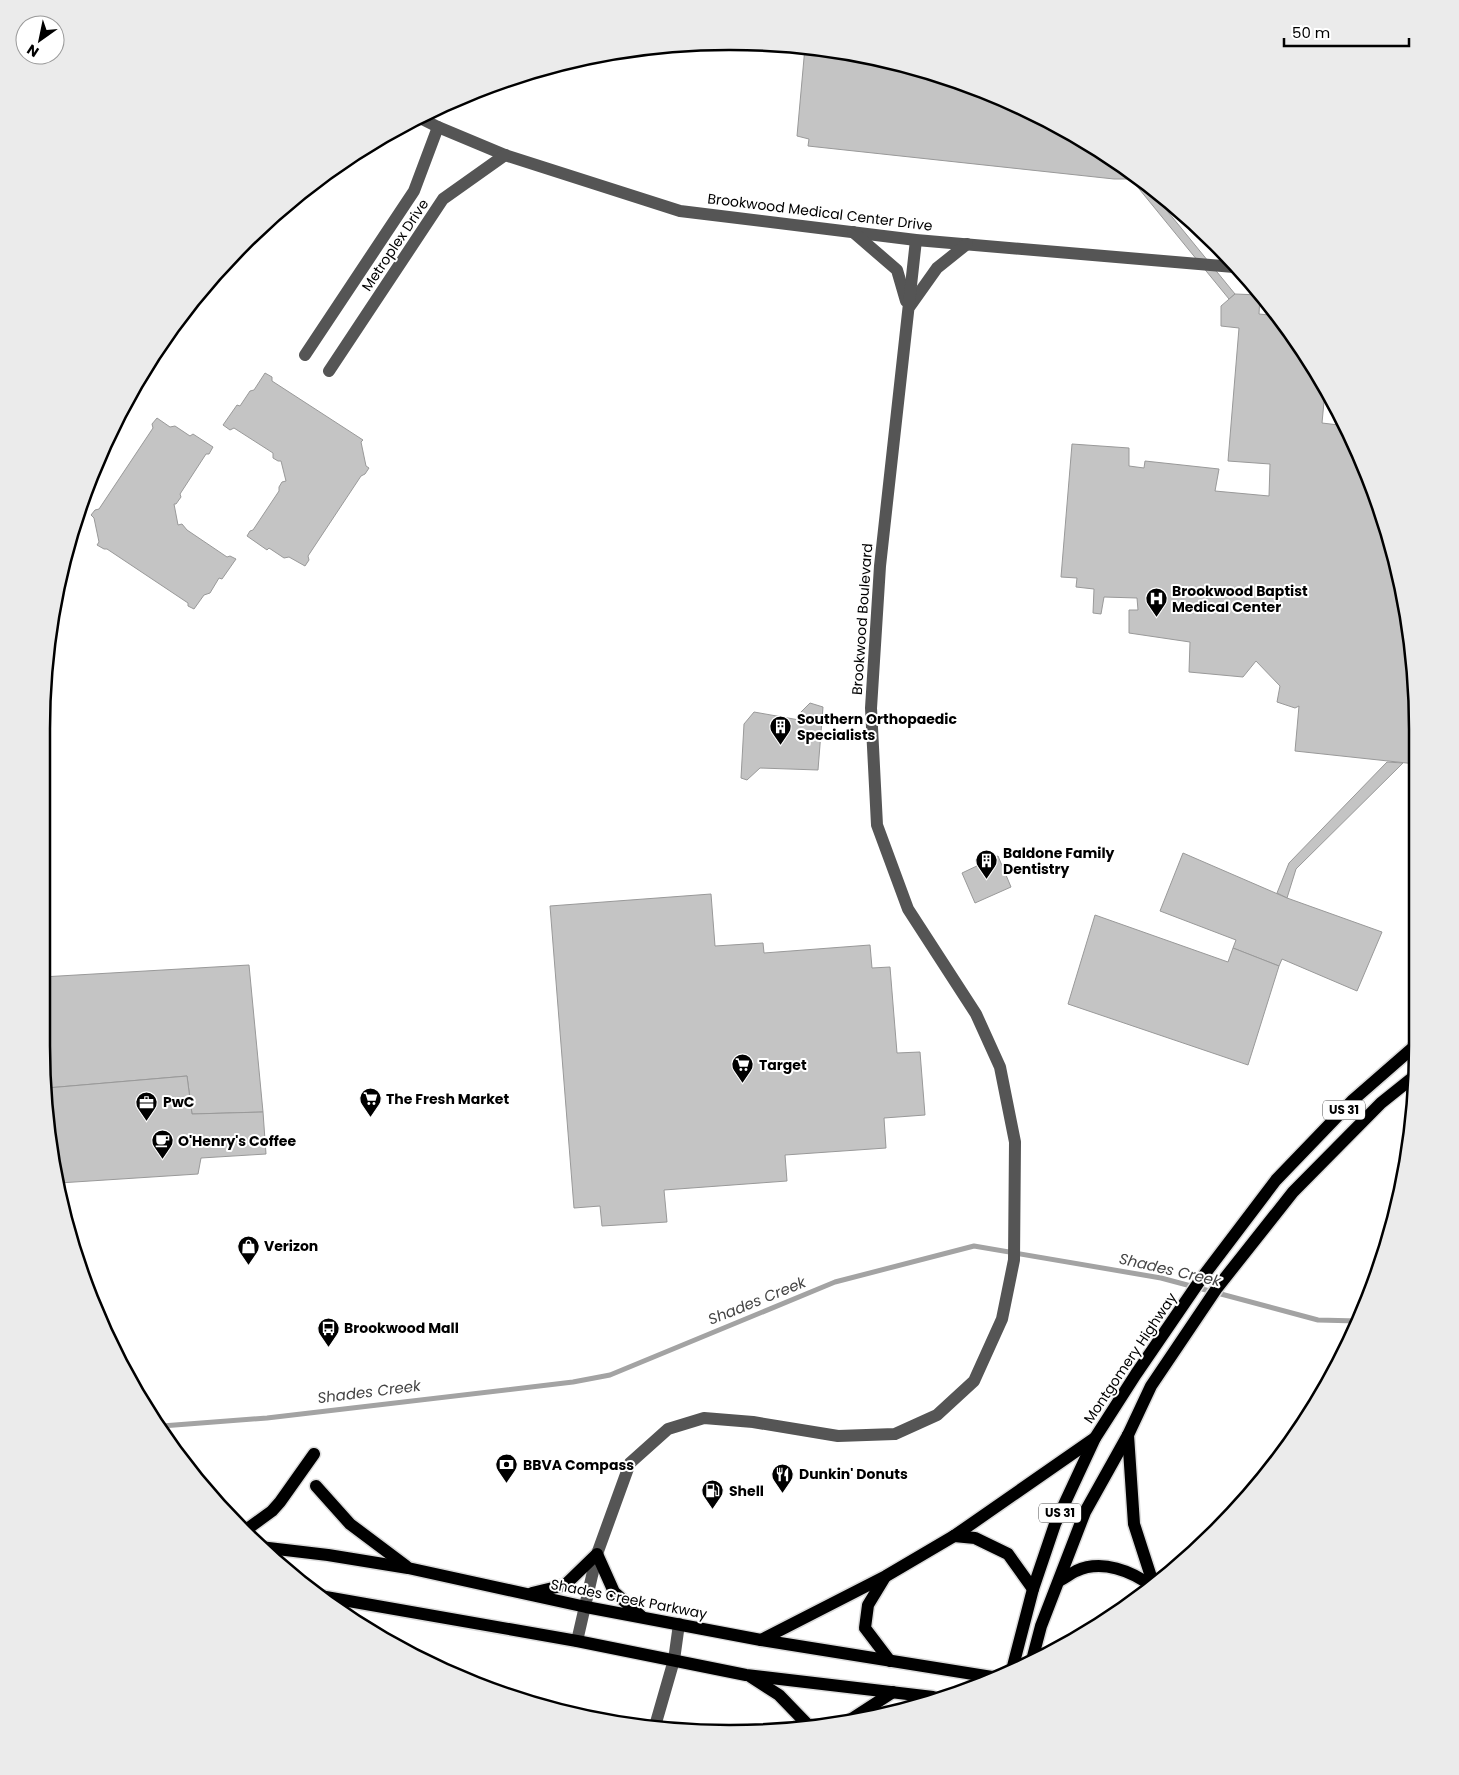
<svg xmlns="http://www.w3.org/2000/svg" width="1459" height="1775" font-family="Poppins,sans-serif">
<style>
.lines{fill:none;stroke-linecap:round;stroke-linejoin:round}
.stream{stroke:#a3a3a3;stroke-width:5}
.building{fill:#c4c4c4;stroke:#999}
.major-casing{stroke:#dbdbdb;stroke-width:15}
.minor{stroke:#555;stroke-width:12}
.major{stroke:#000;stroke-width:12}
.labels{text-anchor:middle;stroke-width:4;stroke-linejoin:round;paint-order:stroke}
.shield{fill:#fff;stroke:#4c4c4c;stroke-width:1}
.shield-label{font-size:12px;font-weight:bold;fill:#000}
.street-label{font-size:14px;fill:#000;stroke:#fff}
.poi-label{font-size:14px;font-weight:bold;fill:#000;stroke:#fff;text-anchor:start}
.water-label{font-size:15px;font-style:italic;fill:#444;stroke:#fff}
.rim{fill:none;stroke:#000;stroke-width:2.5}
</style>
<rect width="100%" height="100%" fill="#fff"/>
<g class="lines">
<path class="stream" d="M162,1426L267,1418L573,1382L610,1375L835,1282L974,1246L1161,1278L1318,1320L1358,1321"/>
</g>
<g class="building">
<path d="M805,47H820L951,78L1074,134L1133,176L1131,179H1114L808,146L809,139L797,136Z"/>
<path d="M1133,176L1146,185L1235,294L1229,299L1131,179Z"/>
<path d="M1235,294L1260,295L1259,314L1279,316L1325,391L1322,423L1347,426L1394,552L1416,685V764L1295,751L1299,706L1295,708L1277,702L1280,686L1256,661L1243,677L1189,672L1190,642L1129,633V610H1138L1137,598L1104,597L1101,614L1093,613L1094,589L1076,587L1077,578L1061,577L1072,444L1129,448V466L1144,468L1145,461L1219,469L1215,491L1269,496L1270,464L1228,461L1239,328L1221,326V306Z"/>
<path d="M265,373L272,377V381L363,440L361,442L366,466L369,468L365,474L361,476L308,556L309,560L305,566L289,557L284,558L269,548L267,550L247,536L250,531L253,530L279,491V487L282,482L286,481L281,461H278L273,458V453L234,428L230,430L223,425L237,405L240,406L250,391L254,390Z"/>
<path d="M157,418L170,427L175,426L190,436L193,434L213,447L209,454H206L180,494L181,497L176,504H174L178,525L182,524L187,530L227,557L230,556L236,559L222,579L219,578L210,593L204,595L194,609L188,606V603L107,549H104L97,545L99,542L94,518L91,515L95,510L99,509L153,428L152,424Z"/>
<path d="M810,703L823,707L818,770L760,768L747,780L741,778L744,724L754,712L805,721L800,713Z"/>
<path d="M1387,762L1403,763L1296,869L1287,898L1277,893L1289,863Z"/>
<path d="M1183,853L1287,898L1382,932L1357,991L1282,959L1279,966L1233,948L1236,940L1160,911Z"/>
<path d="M998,856L1011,887L975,903L962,873Z"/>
<path d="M711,894L715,946L763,943L764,953L870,945L872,968L890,967L897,1053L920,1052L925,1115L884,1118L886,1148L785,1155L787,1181L664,1190L667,1222L602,1226L600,1206L574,1208L550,906Z"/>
<path d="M1095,915L1228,962L1233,948L1279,966L1248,1065L1068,1004Z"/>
<path d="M249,965L263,1112L192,1114L187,1076L47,1088L41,1046L42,977Z"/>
<path d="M187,1076L192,1114L263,1112L266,1154L201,1158L198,1174L59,1183L47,1088Z"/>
</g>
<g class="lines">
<defs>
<g id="major">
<path d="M1128,1435L1134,1524L1154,1586"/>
<path d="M316,1486L350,1524L406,1566"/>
<path d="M243,1532L272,1511L280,1502L314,1454"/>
<path d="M954,1536L975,1538L1008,1554L1033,1589"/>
<path d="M260,1547L328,1555L408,1568L586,1607L761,1640L992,1677"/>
<path d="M885,1577L868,1605L865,1628L890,1661"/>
<path d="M1059,1581C1065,1578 1070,1574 1076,1571C1102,1559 1132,1571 1153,1587"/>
<path d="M532,1593L565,1585L597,1554L614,1592L641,1616"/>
<path d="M320,1596L577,1641L746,1675L933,1697"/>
<path d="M761,1640L886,1576L954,1536L1095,1438"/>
<path d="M1031,1664L1041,1626L1085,1512L1128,1435L1151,1386L1217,1288L1293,1192L1381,1103L1416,1075"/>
<path d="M1012,1670L1033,1589L1055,1524L1095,1438L1136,1374L1201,1279L1276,1180L1353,1100L1416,1045"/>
<path d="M751,1677L779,1695L807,1724"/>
<path d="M852,1721L853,1718L893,1692"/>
</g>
</defs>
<use href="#major" class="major-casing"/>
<g class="minor">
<path d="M418,117L438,127L505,155L680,211L916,240L1234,267"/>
<path d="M853,232L897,270L906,301"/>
<path d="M910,306L937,268L967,244"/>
<path d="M305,355L414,191L438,127"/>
<path d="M329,371L443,199L505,155"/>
<path d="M577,1641L597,1554L630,1463L668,1429L704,1418L753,1422L838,1436L895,1434L937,1415L974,1381L1002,1319L1014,1260L1015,1142L1000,1067L976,1014L908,909L877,825L871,708L880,566L916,240"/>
<path d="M655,1726L674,1660L679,1624"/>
</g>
<use href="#major" class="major"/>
</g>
<defs>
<symbol id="hospital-pin" viewBox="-11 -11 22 30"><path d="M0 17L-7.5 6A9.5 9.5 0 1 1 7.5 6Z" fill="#000" stroke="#fff"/><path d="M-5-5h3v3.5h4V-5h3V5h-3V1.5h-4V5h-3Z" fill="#fff"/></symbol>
<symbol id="building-pin" viewBox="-11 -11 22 30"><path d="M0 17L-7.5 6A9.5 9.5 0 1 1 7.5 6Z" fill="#000" stroke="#fff"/><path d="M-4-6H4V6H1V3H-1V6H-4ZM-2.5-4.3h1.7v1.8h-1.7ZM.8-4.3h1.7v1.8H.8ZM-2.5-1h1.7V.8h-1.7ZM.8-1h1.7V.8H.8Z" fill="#fff"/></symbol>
<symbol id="supermarket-pin" viewBox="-11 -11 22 30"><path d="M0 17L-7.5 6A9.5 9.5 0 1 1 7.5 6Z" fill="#000" stroke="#fff"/><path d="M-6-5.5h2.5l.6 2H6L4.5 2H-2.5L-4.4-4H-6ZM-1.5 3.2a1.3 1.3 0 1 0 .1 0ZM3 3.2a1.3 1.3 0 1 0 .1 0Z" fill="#fff"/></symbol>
<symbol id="office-pin" viewBox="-11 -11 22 30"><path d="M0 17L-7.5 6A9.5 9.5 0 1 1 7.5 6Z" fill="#000" stroke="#fff"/><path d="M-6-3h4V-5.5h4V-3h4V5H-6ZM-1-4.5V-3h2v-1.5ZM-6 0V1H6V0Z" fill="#fff"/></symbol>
<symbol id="cafe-pin" viewBox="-11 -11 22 30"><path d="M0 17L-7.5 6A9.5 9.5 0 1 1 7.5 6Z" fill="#000" stroke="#fff"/><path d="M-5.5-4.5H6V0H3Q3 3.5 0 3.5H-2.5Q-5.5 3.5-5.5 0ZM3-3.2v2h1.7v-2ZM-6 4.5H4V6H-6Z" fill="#fff"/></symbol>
<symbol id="shop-pin" viewBox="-11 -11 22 30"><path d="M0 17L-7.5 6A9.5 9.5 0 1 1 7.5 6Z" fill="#000" stroke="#fff"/><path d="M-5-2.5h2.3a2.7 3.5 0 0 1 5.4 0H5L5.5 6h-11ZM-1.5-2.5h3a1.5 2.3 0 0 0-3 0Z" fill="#fff"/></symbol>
<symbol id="bus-pin" viewBox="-11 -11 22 30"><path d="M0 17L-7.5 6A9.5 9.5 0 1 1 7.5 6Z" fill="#000" stroke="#fff"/><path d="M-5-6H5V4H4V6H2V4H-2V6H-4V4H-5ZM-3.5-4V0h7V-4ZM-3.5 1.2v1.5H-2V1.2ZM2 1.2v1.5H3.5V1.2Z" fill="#fff"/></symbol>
<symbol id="bank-pin" viewBox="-11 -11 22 30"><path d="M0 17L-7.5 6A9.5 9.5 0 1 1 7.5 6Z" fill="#000" stroke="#fff"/><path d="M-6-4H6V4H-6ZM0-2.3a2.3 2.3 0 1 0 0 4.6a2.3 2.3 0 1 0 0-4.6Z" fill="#fff"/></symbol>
<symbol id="restaurant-pin" viewBox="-11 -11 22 30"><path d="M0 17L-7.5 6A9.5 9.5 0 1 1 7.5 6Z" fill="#000" stroke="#fff"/><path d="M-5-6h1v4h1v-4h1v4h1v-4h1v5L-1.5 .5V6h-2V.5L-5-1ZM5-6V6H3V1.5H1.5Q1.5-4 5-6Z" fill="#fff"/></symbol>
<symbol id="fuel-pin" viewBox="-11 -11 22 30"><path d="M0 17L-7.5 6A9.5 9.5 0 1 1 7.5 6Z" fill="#000" stroke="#fff"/><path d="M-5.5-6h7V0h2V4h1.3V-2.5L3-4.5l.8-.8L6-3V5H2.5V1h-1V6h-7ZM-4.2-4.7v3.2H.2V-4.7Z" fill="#fff"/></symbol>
</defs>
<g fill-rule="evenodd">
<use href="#hospital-pin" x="1144" y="586" width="25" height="34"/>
<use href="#building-pin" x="768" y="714" width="25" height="34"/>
<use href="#building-pin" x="974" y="848" width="25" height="34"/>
<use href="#supermarket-pin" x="730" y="1052" width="25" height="34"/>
<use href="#supermarket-pin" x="358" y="1086" width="25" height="34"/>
<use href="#office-pin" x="134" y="1090" width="25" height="34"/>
<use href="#cafe-pin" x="150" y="1128" width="25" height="34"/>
<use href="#shop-pin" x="236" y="1234" width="25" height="34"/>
<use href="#bus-pin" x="316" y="1316" width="25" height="34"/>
<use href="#bank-pin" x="494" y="1452" width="25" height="34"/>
<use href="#restaurant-pin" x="770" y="1462" width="25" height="34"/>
<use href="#fuel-pin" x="700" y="1478" width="25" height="34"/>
</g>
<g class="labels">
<g class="shield">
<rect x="1323" y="1100.5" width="42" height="19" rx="4"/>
<rect x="1039" y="1503.5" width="42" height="19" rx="4"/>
</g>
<g class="shield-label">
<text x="1344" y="1114">US 31</text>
<text x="1060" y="1517">US 31</text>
</g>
<g class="street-label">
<text transform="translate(820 212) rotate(7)" y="5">Brookwood Medical Center Drive</text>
<text transform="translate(395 245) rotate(-56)" y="5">Metroplex Drive</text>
<text transform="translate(862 619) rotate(-86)" y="5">Brookwood Boulevard</text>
<text transform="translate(1130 1358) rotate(-56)" y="5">Montgomery Highway</text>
<text transform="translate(629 1599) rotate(11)" y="5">Shades Creek Parkway</text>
</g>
<g class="poi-label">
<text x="1172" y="596">Brookwood Baptist<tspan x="1172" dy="16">Medical Center</tspan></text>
<text x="797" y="724">Southern Orthopaedic<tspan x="797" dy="16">Specialists</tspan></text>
<text x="1003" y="858">Baldone Family<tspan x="1003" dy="16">Dentistry</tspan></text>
<text x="759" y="1070">Target</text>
<text x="386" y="1104">The Fresh Market</text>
<text x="163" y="1107">PwC</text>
<text x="178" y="1146">O'Henry's Coffee</text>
<text x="264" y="1251">Verizon</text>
<text x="344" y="1333">Brookwood Mall</text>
<text x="523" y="1470">BBVA Compass</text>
<text x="799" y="1479">Dunkin' Donuts</text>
<text x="729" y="1496">Shell</text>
</g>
<g class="water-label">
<text transform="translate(1170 1270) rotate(13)" y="5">Shades Creek</text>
<text transform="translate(757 1301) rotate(-22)" y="5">Shades Creek</text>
<text transform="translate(369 1392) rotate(-7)" y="5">Shades Creek</text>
</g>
</g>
<path d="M0 0H1459V1775H0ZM729 50H730A679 679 0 0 1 1409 729V1046A679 679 0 0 1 730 1725H729A679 679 0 0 1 50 1046V729A679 679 0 0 1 729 50Z" fill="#ebebeb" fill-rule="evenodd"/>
<path class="rim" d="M729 50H730A679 679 0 0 1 1409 729V1046A679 679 0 0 1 730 1725H729A679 679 0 0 1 50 1046V729A679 679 0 0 1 729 50Z"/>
<g transform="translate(40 40) rotate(213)"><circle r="24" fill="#ffffff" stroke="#999999"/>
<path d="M0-4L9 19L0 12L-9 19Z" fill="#000000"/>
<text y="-8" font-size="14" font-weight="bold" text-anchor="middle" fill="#000000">N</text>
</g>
<path d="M1284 38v8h125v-8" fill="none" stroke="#000000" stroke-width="2.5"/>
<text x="1292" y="38" font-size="15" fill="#000000" stroke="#ffffff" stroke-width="4" paint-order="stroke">50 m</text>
</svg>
